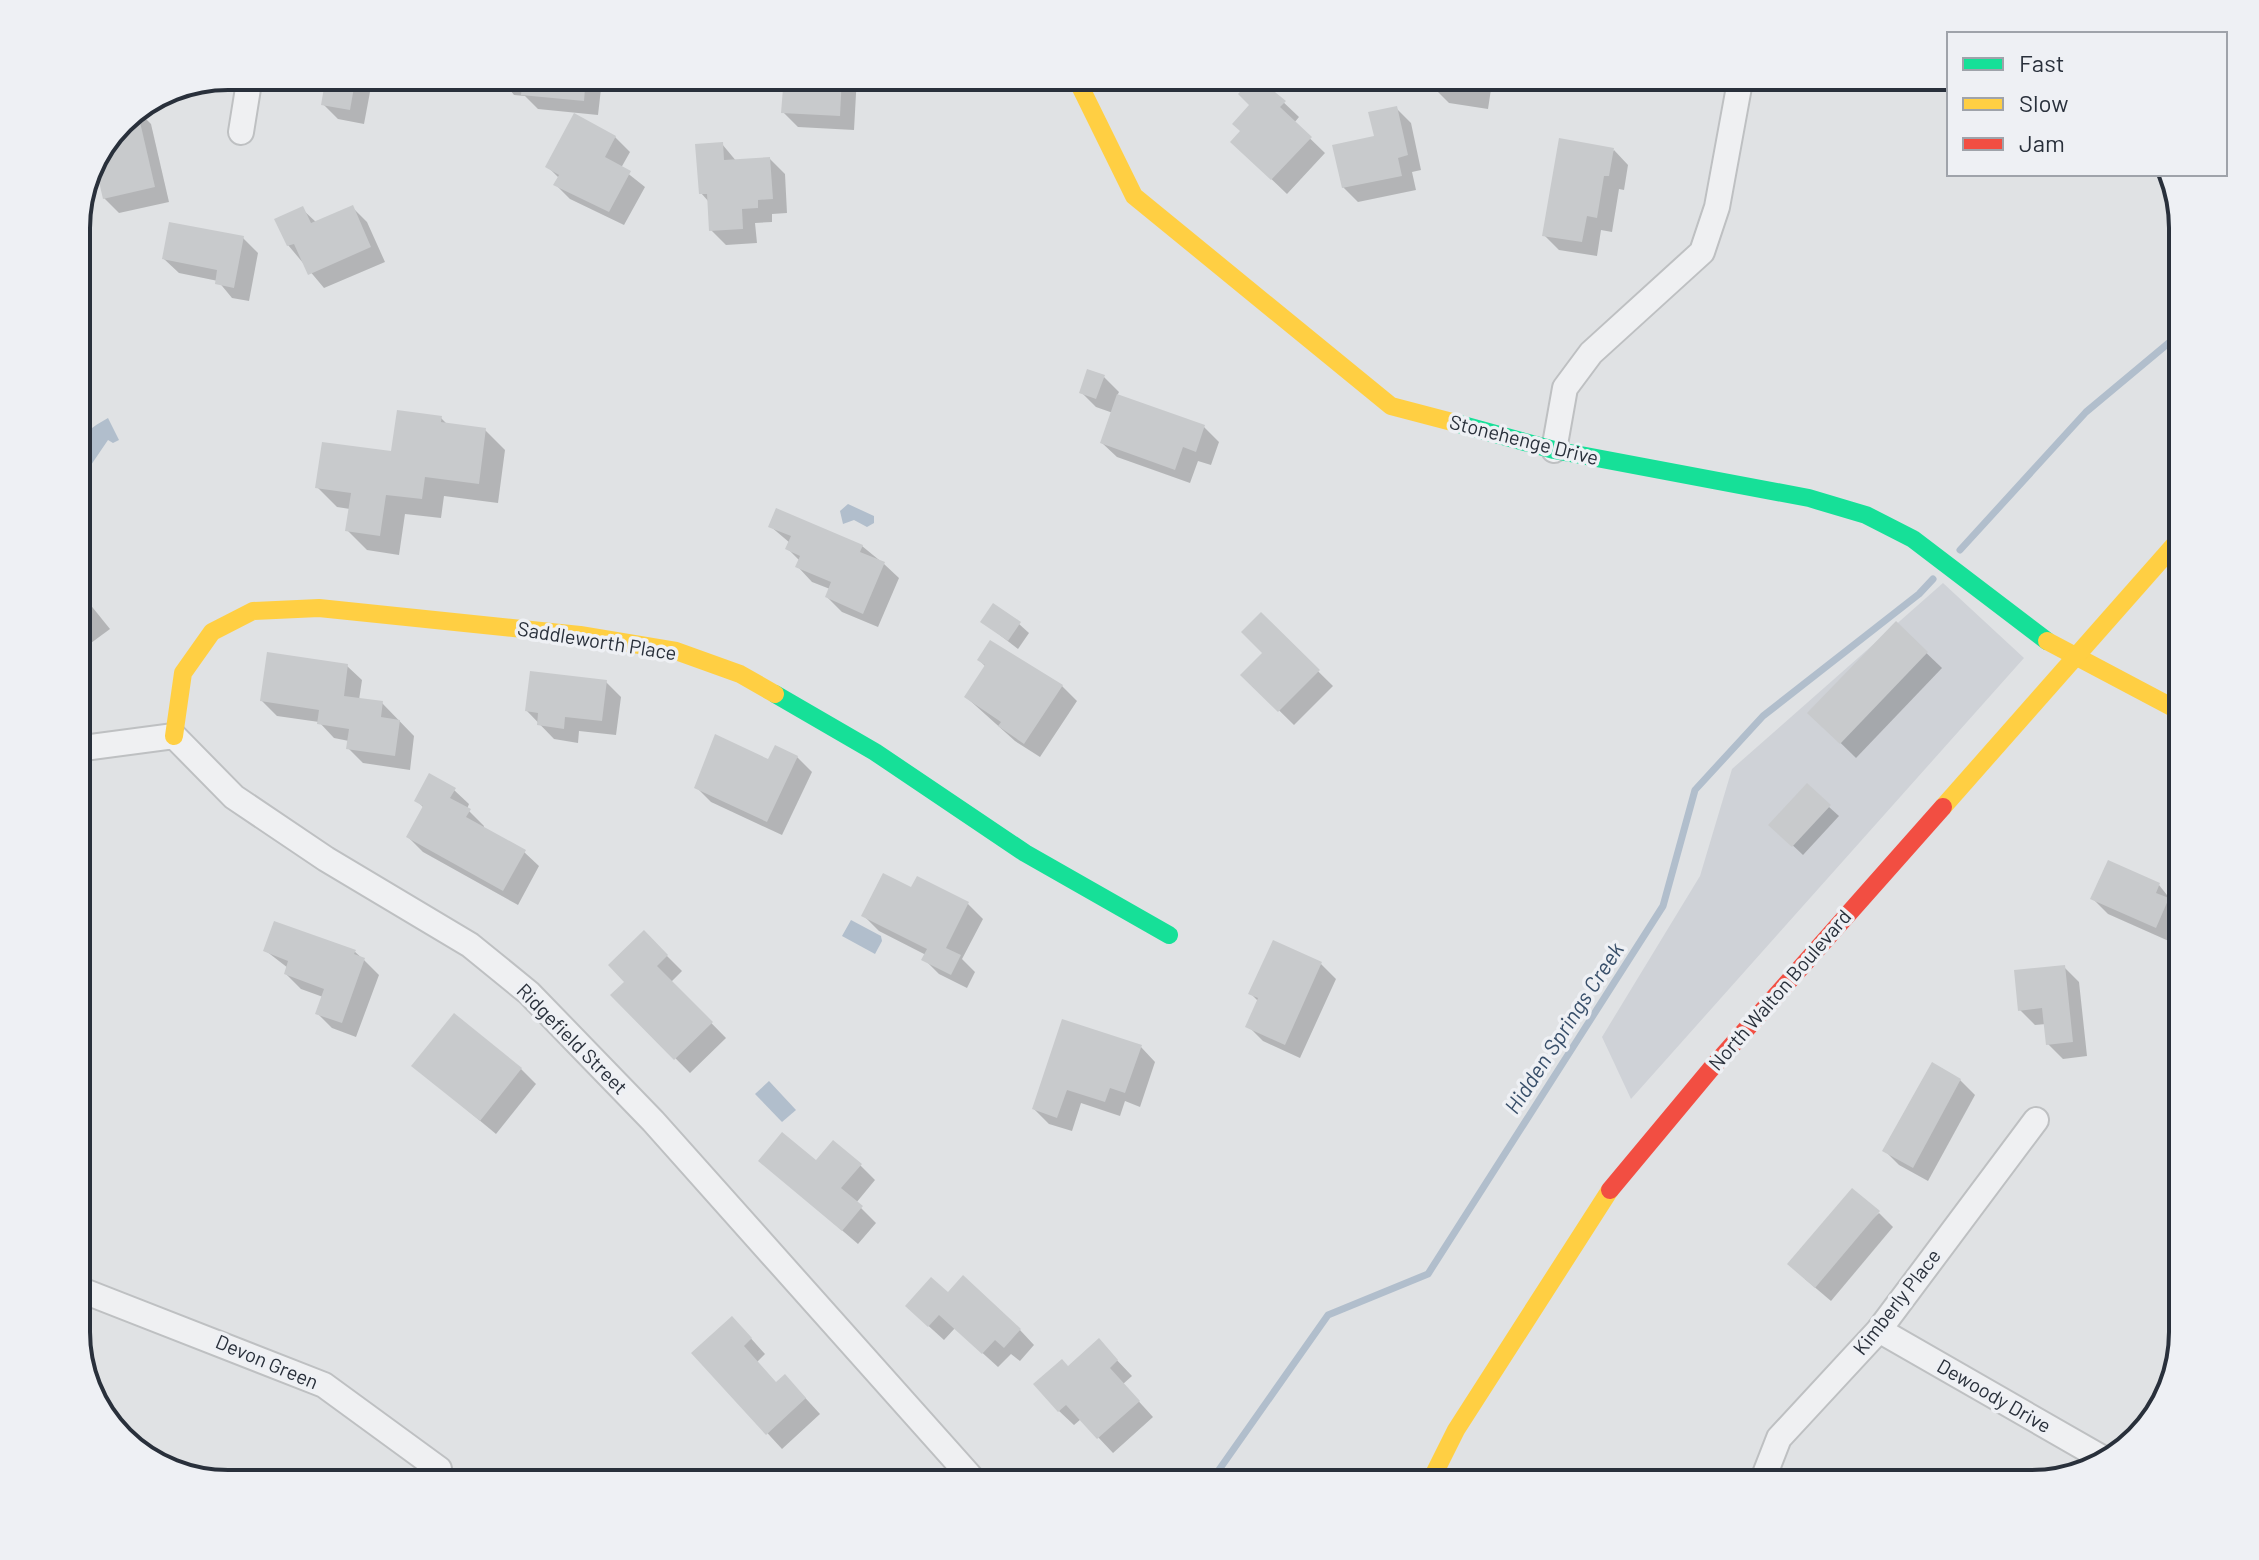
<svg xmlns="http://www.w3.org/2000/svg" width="2259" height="1560" font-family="Barlow,sans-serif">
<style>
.built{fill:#cfd2d7}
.water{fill:#b1becc}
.shadow{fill:#0003}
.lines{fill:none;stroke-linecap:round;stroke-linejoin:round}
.stream{stroke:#b1becc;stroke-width:7}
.building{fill:#c8cacc}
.street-casing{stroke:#bec0c2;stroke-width:28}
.street{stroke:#eff0f2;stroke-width:24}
.fast{stroke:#16e098;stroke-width:18}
.slow{stroke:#ffcf43;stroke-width:18}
.jam{stroke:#f24e42;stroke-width:18}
.labels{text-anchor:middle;stroke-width:7;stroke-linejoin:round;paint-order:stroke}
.street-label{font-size:20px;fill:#29303b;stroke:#eef0f4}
.water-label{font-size:22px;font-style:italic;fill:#384f6a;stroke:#eef0f4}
.rim{fill:none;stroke:#29303b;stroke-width:4}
</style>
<rect width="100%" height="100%" fill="#e0e2e4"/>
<path class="built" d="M1943,583L2024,658L1631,1099L1602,1037L1700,876L1732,769Z"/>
<g class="water">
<path d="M108,418L119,440L113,443L108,440L91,465L76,455C76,437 92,427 108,418Z"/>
<path d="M848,504L874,516V523L867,527L854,520L843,524L840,511Z"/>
<path d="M851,920L881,936L882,941L875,954L842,936Z"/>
<path d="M769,1081L796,1110L782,1122L755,1094Z"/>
</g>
<g class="shadow">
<path d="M309,76H373L364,124L338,119L323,104L325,91Z"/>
<path d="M499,76H597L602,80L598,115L538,109L525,96L514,95Z"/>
<path d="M765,76H857L854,130L798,127L783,112L785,88L776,87Z"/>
<path d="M1436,76H1493L1488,109L1449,103L1434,88Z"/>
<path d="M1603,76H1656L1653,92L1612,86Z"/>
<path d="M1670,76H1691L1690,79Z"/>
<path d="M1257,77L1299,117L1294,123L1325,153L1287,194L1248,157L1243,132L1252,105L1240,94Z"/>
<path d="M1396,108L1411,123L1421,170L1412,172L1416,190L1358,202L1343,187Z"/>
<path d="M137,110L151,124L169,202L119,213L104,198L98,170L121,120Z"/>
<path d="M615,137L630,152L621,168L645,187L624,225L570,199L556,185L559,178L547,166Z"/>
<path d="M722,144L737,162L770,159L785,174L787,213L772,214V222L755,223L757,243L726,245L711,230L709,202L701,193Z"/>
<path d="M1614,150L1628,165L1624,190L1619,189L1612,232L1601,230L1597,256L1559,250L1544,235Z"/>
<path d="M352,207L367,222L385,262L324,288L288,245L302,209L317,223Z"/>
<path d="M243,238L258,253L249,301L232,298L218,281L179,273L164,259Z"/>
<path d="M1104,377L1119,392L1117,396L1204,427L1219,442L1211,465L1198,461L1190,483L1117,457L1102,443L1113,413L1096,407L1081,392Z"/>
<path d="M441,418L448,425L485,430L505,450L498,503L444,496L441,518L405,514L399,555L367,550L347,530L350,509L337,507L317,487L393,453Z"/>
<path d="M76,428L88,439L76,457Z"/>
<path d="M770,526L862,546L884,564L899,578L878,627L842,612L827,597L830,589L812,582L798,567L800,561L788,549L790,543Z"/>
<path d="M76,587L110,629L76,654Z"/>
<path d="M1261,615L1333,686L1294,725L1243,675L1265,653Z"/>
<path d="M983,622L1019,624L1029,633L1018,649Z"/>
<path d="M1896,624L1942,668L1856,758L1810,713Z"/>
<path d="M979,660L1062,686L1077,701L1040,757L1015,741L966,697L986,667Z"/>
<path d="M347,666L362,680L359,700L382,703L414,736L410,770L363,763L348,748L349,741L334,738L319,722L277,716L262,701Z"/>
<path d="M606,682L621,697L616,735L579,731L578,743L554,739L527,711Z"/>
<path d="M797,757L812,772L782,835L711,802L696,787L769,761Z"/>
<path d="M454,790L469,804L467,809L484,826L483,829L524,852L539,866L518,905L423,852L408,837L424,808L416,800Z"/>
<path d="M1829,807L1839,816L1803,855L1771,825Z"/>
<path d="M2159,885L2183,915L2171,942L2108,914L2093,899Z"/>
<path d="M912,890L968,904L983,919L962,959L975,972L967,988L939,974L924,959L926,955L879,931L864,916Z"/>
<path d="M644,933L682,971L671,982L726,1038L690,1073L613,995L627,982Z"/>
<path d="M266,951H354L364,960L379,975L356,1037L332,1028L317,1013L323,997L301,989L286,974L288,968Z"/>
<path d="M1321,964L1336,979L1300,1058L1263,1041L1248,1026L1259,1002L1251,994Z"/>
<path d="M2064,967L2079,982L2087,1056L2063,1059L2048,1044L2046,1024L2035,1025L2020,1010Z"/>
<path d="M1141,1047L1155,1062L1140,1107L1125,1101L1120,1116L1081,1103L1072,1131L1049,1124L1034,1109Z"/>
<path d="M414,1066L521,1069L536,1084L496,1134Z"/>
<path d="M1960,1080L1975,1095L1928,1181L1899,1165L1884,1150Z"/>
<path d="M761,1161L860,1165L875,1180L856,1203L876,1223L858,1244Z"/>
<path d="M1879,1213L1893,1227L1831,1301L1805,1279Z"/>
<path d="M948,1295L1020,1330L1034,1345L1020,1361L1011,1354L998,1367L955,1328L944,1340L922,1320Z"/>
<path d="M747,1334L765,1354L757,1362L777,1384L799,1391L820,1414L782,1449L694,1353Z"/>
<path d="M1113,1356L1132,1376L1123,1384L1153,1417L1113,1453L1081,1419L1074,1425L1059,1411L1069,1368Z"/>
<path d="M102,1414L119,1417L134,1432L131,1445Z"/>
</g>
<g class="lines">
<g class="stream">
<path d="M1960,550L2086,412L2183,331"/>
<path d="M1209,1484L1328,1315L1428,1274L1663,906L1695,790L1763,716L1919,594L1933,579"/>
</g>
</g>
<g class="building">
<path d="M326,76H356L350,110L321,105Z"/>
<path d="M523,76H586L584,101L521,95Z"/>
<path d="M784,76H842L840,116L781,113Z"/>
<path d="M1255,76L1286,101L1280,107L1312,137L1271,180L1230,142L1240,131L1232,124L1249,105L1238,94Z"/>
<path d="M1397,106L1408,155L1398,158L1402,176L1342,188L1332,145L1374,136L1368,112Z"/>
<path d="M137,109L155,187L103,199L97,173L121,120Z"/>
<path d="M574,113L616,136L605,157L631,171L609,212L553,185L559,175L545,167Z"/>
<path d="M1559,138L1614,148L1609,176H1604L1597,218L1587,216L1582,242L1542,236Z"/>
<path d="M723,142L724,160L770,157L773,199L758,200V208L742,209L743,229L709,231L707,194H699L695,144Z"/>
<path d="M353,205L371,247L308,275L294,244L287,246L274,219L303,206L311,223Z"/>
<path d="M169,222L244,236L234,288L215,284L217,270L162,259Z"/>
<path d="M1087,369L1105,375L1096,399L1079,393Z"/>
<path d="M1117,394L1205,425L1196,452L1183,447L1175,470L1100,443Z"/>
<path d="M397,410L442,416L441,422L486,428L479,484L425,477L422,499L386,495L380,536L345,531L351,493L315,488L322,442L391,451Z"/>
<path d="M776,508L863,545L860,552L885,562L863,614L825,597L831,582L795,567L800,556L785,549L791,536L768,527Z"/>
<path d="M993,603L1021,622L1008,641L980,622Z"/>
<path d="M1261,612L1320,670L1278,712L1240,675L1262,653L1241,632Z"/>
<path d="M1896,621L1928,652L1840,744L1807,713Z"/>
<path d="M990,640L1063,685L1024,744L998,726L1001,722L964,697L985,665L977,660Z"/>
<path d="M267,652L348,664L344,696L383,701L381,717L400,720L395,756L346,749L349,729L317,724L319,710L260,701Z"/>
<path d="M530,671L607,680L602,721L565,717L564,729L537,725L538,713L525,711Z"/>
<path d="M715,734L768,759L775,745L798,756L767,822L694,788Z"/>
<path d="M429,773L456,788L450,798L471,809L466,817L526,850L503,891L406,837L423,806L414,801Z"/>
<path d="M1807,783L1831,805L1792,847L1768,825Z"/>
<path d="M2108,860L2160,883L2156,893L2169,898L2156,928L2090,899Z"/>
<path d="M883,873L911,887L917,876L969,902L946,948L961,955L951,975L921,960L927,949L861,916Z"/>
<path d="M274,921L356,950L354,954L365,958L342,1023L315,1014L324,989L284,974L288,961L263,951Z"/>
<path d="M644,930L668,955L657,966L713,1022L674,1060L610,995L624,982L608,965Z"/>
<path d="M1273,940L1322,962L1285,1045L1245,1027L1258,998L1248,994Z"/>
<path d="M2065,965L2073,1042L2046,1045L2042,1008L2018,1011L2014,970Z"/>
<path d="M454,1013L522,1068L480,1121L411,1066Z"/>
<path d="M1062,1019L1142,1045L1125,1093L1110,1088L1105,1102L1067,1090L1057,1118L1032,1109Z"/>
<path d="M1932,1062L1961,1079L1913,1168L1882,1151Z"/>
<path d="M782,1132L816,1160L833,1140L862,1164L841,1188L863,1206L842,1231L758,1161Z"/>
<path d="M1852,1188L1880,1211L1815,1288L1787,1264Z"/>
<path d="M963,1275L1021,1329L1004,1348L995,1340L982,1354L939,1315L928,1327L905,1306L931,1277L948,1292Z"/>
<path d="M732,1316L752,1338L744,1346L776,1382L785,1374L806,1398L766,1435L691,1353Z"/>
<path d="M1099,1338L1118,1360L1110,1368L1140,1401L1097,1439L1066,1405L1058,1412L1033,1384L1062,1359L1068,1366Z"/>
</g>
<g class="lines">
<defs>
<g id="street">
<path d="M241,132L250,76"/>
<path d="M1554,450L1565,388L1591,353L1702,252L1717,207L1741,76"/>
<path d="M76,749L174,736L234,797L326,859L470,945L529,993L653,1121L977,1484"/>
<path d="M76,1288L324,1385L439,1469"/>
<path d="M1879,1330L2109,1462"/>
<path d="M1761,1484L1779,1438L1879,1330L2036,1120"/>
</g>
</defs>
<use href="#street" class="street-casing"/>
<use href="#street" class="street"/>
<g class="fast">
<path d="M1452,422L1554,450L1809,498L1866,515L1913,539L2047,641"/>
<path d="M775,694L875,752L1025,853L1169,935"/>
</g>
<g class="slow">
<path d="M1075,76L1134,196L1391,406L1452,422"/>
<path d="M2047,641L2183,713"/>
<path d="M174,736L183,673L212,632L253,611L319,608L580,635L676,651L740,674L775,694"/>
<path d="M1943,807L2183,535"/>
<path d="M1429,1484L1456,1430L1610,1190"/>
</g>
<path class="jam" d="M1610,1190L1710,1070L1943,807"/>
</g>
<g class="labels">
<g class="street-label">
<text transform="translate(1524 440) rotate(14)" y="7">Stonehenge Drive</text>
<text transform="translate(597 641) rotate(9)" y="7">Saddleworth Place</text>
<text transform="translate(1780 990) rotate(-49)" y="7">North Walton Boulevard</text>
<text transform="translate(572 1039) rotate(45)" y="7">Ridgefield Street</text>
<text transform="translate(1897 1302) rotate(-52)" y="7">Kimberly Place</text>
<text transform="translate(267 1362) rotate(23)" y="7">Devon Green</text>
<text transform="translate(1994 1396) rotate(30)" y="7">Dewoody Drive</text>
</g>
<g class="water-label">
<text transform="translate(1564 1028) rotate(-57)" y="8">Hidden Springs Creek</text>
</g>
</g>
<path d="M0 0H2259V1560H0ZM228 90H2031A138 138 0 0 1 2169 228V1332A138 138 0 0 1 2031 1470H228A138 138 0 0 1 90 1332V228A138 138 0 0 1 228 90Z" fill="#eef0f4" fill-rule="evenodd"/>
<path class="rim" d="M228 90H2031A138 138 0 0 1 2169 228V1332A138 138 0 0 1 2031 1470H228A138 138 0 0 1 90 1332V228A138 138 0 0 1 228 90Z"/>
<rect x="1947" y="32" width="280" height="144" fill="#eef0f4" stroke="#9fa3aa" stroke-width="2"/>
<rect x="1963" y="58" width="40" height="12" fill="#16e098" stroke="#9fa3aa" stroke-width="2"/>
<text x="2019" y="72" font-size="24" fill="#29303b">Fast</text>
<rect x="1963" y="98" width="40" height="12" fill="#ffcf43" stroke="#9fa3aa" stroke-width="2"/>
<text x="2019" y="112" font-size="24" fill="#29303b">Slow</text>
<rect x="1963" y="138" width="40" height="12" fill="#f24e42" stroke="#9fa3aa" stroke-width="2"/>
<text x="2019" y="152" font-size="24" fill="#29303b">Jam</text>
</svg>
